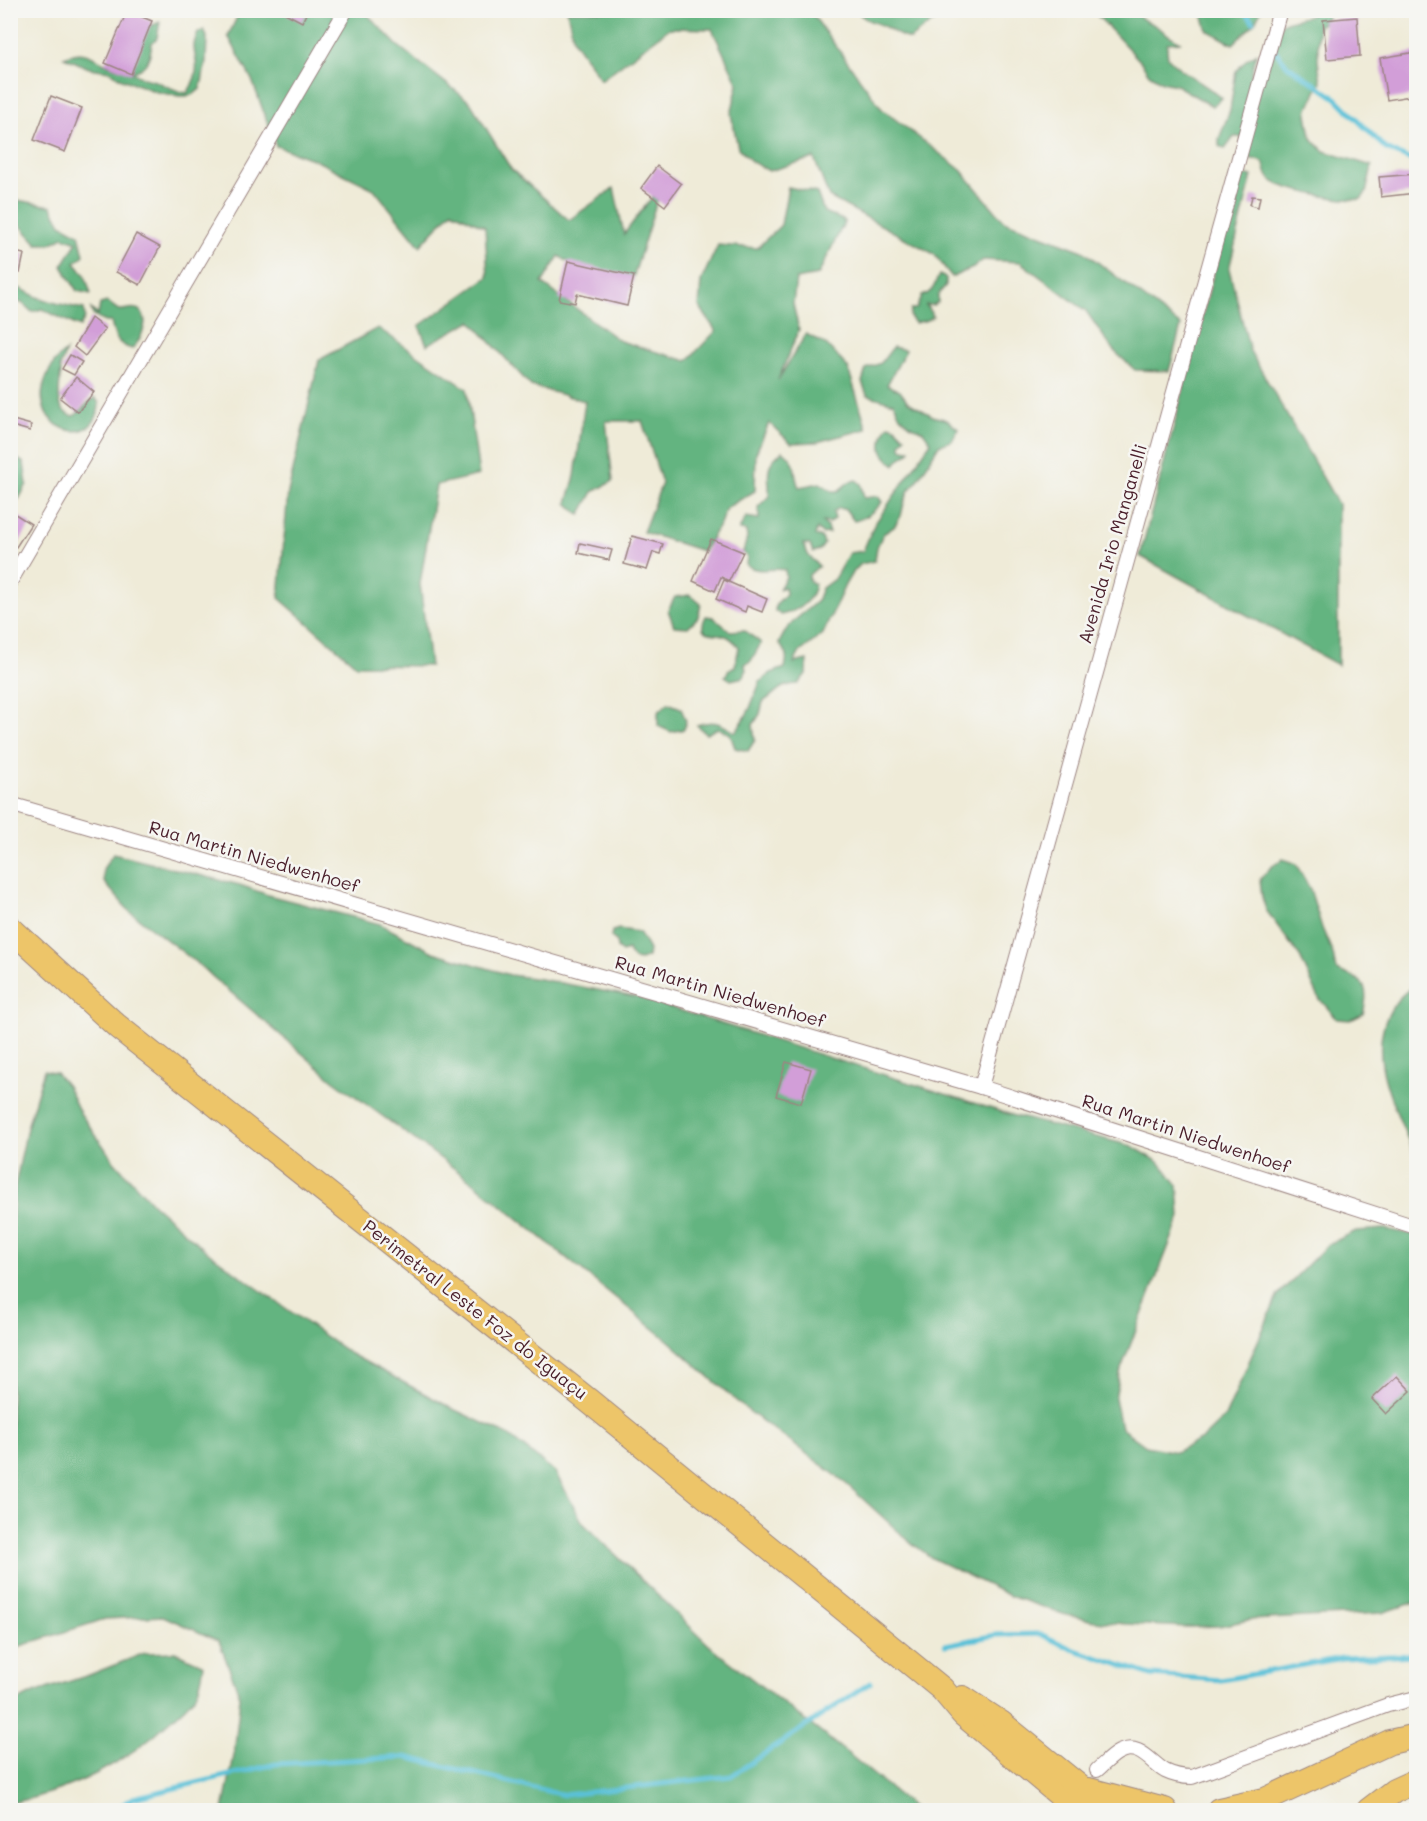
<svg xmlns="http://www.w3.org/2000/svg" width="1427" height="1821" font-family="Mali,sans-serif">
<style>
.forest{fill:#63b480;stroke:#566a56;stroke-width:1.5}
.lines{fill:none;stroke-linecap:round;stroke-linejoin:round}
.stream{stroke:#5ac1d8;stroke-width:5}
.building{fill:#d29ed8}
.street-casing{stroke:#9c8582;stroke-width:16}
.highway-casing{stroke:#9c8582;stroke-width:26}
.street{stroke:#fff;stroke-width:14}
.highway{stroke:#edc569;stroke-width:24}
.labels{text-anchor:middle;stroke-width:5;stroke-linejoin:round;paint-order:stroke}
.street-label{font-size:18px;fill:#4a1f2b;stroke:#f6f6f2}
</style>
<rect width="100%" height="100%" fill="#f6f6f2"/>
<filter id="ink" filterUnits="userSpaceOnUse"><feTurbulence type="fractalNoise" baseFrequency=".0167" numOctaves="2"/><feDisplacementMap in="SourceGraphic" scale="12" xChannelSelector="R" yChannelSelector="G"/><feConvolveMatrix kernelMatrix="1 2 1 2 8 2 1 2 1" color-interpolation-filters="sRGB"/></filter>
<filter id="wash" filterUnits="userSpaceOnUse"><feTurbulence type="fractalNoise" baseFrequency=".008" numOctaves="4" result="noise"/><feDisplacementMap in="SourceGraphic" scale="24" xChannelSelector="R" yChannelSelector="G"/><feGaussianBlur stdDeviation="1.35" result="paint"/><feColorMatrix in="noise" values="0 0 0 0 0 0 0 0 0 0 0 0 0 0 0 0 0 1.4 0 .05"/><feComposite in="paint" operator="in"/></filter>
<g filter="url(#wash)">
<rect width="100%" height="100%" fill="#efebd8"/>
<g class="forest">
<path d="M240,11H364L397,45L470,102L511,169L569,220L614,188L624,234L662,184L626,301L559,256L542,283L620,341L687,361L716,331L699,306L701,281L718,245L757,248L781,225L788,187L817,193L824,212L845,221L818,275L796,279L793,304L799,330L778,380L806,334L827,345L848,368L867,429L817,442L791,443L769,423L756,453L755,491L726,508L720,524L703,551L643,532L662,483L642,421H606L613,481L593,492L580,515L567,503L575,476L585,401L531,386L471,321L427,345L419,326L488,277L485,227L452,211L420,246L374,189L315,160L276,146L252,80L228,36Z"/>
<path d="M567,11H810L882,109L961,170L1004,221L1083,251L1181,326L1169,371L1135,370L1113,350L1086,311L1020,262L983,260L973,268L952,277L934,254L829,197L814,158L769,171L752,162L738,148L731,114L738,84L712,29L670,28L601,80L574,41Z"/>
<path d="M857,11H957L931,23L910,39C900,37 896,33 887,28C877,22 865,22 857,11Z"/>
<path d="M1093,11H1135C1145,24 1148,20 1159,28C1167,34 1172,38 1181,42L1167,43C1167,47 1167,53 1168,57C1174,68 1210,87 1222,98L1212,106L1176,85L1162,82L1149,74L1141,62Z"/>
<path d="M1201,11V10L1261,11L1254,24L1233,44L1207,30Z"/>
<path d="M1316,11H1330L1324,22L1318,27V61L1321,82L1308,108L1307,114L1311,136L1314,141L1324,151L1372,166L1366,193L1361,199C1345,202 1281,190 1270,179C1265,175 1266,168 1263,162L1249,158L1241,137H1234L1225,149L1219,146V139L1230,110L1236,71L1247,59L1256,54L1251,75L1256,79L1282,24C1294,17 1306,20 1316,11Z"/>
<path d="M160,22L157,38L152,43C150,57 148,68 133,72C140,79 150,78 160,83C169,87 176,91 187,93C193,85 198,72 196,61C194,49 192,45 198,33L204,30L207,37L206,61L202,82L200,89L194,94L187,96H179L157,92L122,79L110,71L89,68L64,57C86,48 90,57 109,65C116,68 123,69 131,73L148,27Z"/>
<path d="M1239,176H1252L1229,269L1250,351L1338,504V665L1140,556Z"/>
<path d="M11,199L51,206L61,224L79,234L84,255L75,263L85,275L91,294L77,291L62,266L77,242L63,237L50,244H37L11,215Z"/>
<path d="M939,275L946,278V285L938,295V302L933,305H926L933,316L928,320L915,323L910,317L911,309H916L922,296C934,292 934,285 939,275Z"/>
<path d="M11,286C22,287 27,293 37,297C52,303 68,306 84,309L85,318L80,327L42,309L32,312L22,303L11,300Z"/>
<path d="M107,302C111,304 116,309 119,310C126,311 132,306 139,310C152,319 140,341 132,349C117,345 114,336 111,322H105L93,315L91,309L98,315L100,304Z"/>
<path d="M378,328L467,389L479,475L436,485L420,584L430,666L356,665L279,598L288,492L319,360Z"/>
<path d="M893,347L906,350L887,385L900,391L908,402L933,416L947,420L958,429L952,441L939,445L918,480L909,490L904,503L901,516L894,527L883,534L877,547L875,561L861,564L852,573L845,585L823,634L800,652L794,663L807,660L806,674L798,684C779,685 778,692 763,702L760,714L753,725L755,740L748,751L735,748L730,734L718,728L706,734L697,725C715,719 720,723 735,732L743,721L750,708L760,682L771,673L785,668L787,655L779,643L786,630L795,620L817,601L822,588L834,579L849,553L863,551L874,525L931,442L923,431L910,425L900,416L894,403L867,395L862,382L866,369L881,363Z"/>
<path d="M66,351L60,367L61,371C60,385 53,412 73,416C83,412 86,402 95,398L99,403C98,453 25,430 46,378C50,368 57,357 66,351Z"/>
<path d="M889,425L895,427L905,437L901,443V447L903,449L910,450L909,453C904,455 898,460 895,465C891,462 886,458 884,454C879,447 883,431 889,425Z"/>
<path d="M783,451C800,463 792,474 799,487L820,483L832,491H838L849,482L856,480L861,484L864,498L878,496L882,502C876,510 865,519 854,521L846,510L839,508L833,512L835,519L829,523L823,522L827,527L829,533L822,534L817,529L815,535L822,538L824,544L820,550L813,552L810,545L803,544L809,556L819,566L809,575V581L815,584C812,602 798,611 781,615L775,611L776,604L786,594L785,587L779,589L786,577L785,570C770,567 759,574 746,565L747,557L743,552L747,538L746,531L739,530L746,517L759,519L758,507L769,496C770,474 762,466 783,451Z"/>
<path d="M11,455L24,463L27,484L19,499L11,497Z"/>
<path d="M690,595L701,604L698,617L688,627L674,626L668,610L675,597Z"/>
<path d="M706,616L713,617L730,631L744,630L761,643L751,661L745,664L746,671L744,677L731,680L725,676L729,670L735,666L739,647C736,644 732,639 728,637C718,631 694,639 706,616Z"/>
<path d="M668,703L681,708L686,721L684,729L671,732L658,726V712Z"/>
<path d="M113,854L240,885L268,895L380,924L433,952L510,975L540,979L640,998L1015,1116L1132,1146L1159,1162L1178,1185L1180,1217L1121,1369L1115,1398L1121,1428L1146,1446L1176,1452L1202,1439L1225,1417L1278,1295L1327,1245L1356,1231L1385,1229L1416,1235V1602L1382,1613L1249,1620L1219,1626L1188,1627L1126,1624L1095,1621L1066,1615L1010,1596L932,1558L909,1541L842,1480L742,1406L669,1341L474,1183L333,1080L193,960L129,911L104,882L103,869Z"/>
<path d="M1283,859L1296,864L1310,889L1322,928L1333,954L1336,970C1363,980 1371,983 1363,1014L1351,1020L1337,1019L1319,998L1300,957L1266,910L1262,897L1260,879L1271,867Z"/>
<path d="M619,929L639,932L649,950L648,957L641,960L634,959L629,953L628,950L622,952L617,948L616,941L611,937L612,931Z"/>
<path d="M1416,983V1159C1398,1111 1359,1051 1396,1002C1401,995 1410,989 1416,983Z"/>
<path d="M44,1070L56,1073L67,1086L80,1113L114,1161L153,1204L204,1249L253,1285L349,1353L453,1409L508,1435L555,1472L583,1523L711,1647L851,1756L916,1810H223L234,1756L240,1697L219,1641L163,1616L105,1619L11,1649V1238L15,1186L27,1128Z"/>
<path d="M175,1652L204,1665C202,1674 201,1685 197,1692C192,1702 180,1712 172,1719C125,1764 74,1790 11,1803V1704L34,1693L89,1675L145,1653Z"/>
</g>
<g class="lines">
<g class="stream">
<path d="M1244,10L1253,22"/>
<path d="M1272,47L1287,65L1336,98L1386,149L1416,162"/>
<path d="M945,1645L996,1635L1040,1634L1072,1649L1151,1675L1221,1680L1342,1658L1416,1655"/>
<path d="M114,1810L133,1798L276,1764L405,1757L564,1795L731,1776L870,1683"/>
</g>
</g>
<g id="blocks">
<g class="building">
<path d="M279,10H308L302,22Z"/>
<path d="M127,11L152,21L131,74L105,63Z"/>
<path d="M1357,17L1360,56L1327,59L1323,20Z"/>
<path d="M1416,52V95L1387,100L1380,58Z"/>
<path d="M51,96L82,108L65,152L34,140Z"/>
<path d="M657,166L681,184L665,206L641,188Z"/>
<path d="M1416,174V193L1381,197L1379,177Z"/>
<path d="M1252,196L1260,197L1258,207L1250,205Z"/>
<path d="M136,234L160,247L140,285L116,272Z"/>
<path d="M15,252L24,254L20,273L11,271Z"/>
<path d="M568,261L634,276L627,306L577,294L575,303L559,300Z"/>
<path d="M91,318L105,329L85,356L74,347Z"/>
<path d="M70,355L82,362L74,375L62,369Z"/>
<path d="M76,377L94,392L78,412L60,398Z"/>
<path d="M13,420L31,425L30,431L12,426Z"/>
<path d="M12,512L31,524L16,547L10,543Z"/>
<path d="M632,536L663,544L660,554L653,552L647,570L624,564Z"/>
<path d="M711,539L743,552L729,581L721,577L715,591L693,581Z"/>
<path d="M580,543L612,550L609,560L578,553Z"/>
<path d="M724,580L767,599L762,612L747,606L745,612L716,599Z"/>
<path d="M786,1062L811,1069L801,1103L776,1096Z"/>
<path d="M1397,1376L1411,1391L1386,1414L1372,1399Z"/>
</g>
</g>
</g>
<g filter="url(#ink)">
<use href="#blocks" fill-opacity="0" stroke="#9c8582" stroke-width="1.5"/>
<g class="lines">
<defs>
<g id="street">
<path d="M10,582L346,10"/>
<path d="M10,804L981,1087L1416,1227"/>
<path d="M981,1087L1280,10"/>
<path d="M1097,1770C1104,1764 1111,1756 1119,1752C1139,1742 1150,1762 1165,1771C1173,1775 1183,1777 1192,1777L1388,1705L1416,1698"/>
</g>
<g id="highway">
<path d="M10,928L117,1026L589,1401L942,1689L963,1714L1078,1810"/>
<path d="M963,1698L1001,1723L1108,1810"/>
<path d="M1089,1790L1165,1810"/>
<path d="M1219,1810L1265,1800L1390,1742L1416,1736"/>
<path d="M1369,1810L1394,1791L1416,1781"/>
</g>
</defs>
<use href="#street" class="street-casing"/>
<use href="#highway" class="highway-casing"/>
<use href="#street" class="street"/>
<use href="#highway" class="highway"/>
</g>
</g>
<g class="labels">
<g class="street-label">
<text transform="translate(1113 544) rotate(-74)" y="6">Avenida Irio Manganelli</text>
<text transform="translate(254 857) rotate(16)" y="6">Rua Martin Niedwenhoef</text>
<text transform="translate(720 992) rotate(16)" y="6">Rua Martin Niedwenhoef</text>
<text transform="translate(1186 1134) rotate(18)" y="6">Rua Martin Niedwenhoef</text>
<text transform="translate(475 1310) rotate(38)" y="6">Perimetral Leste Foz do Iguaçu</text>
</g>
</g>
<rect width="1427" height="1821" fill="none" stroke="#f6f6f2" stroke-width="36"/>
</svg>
